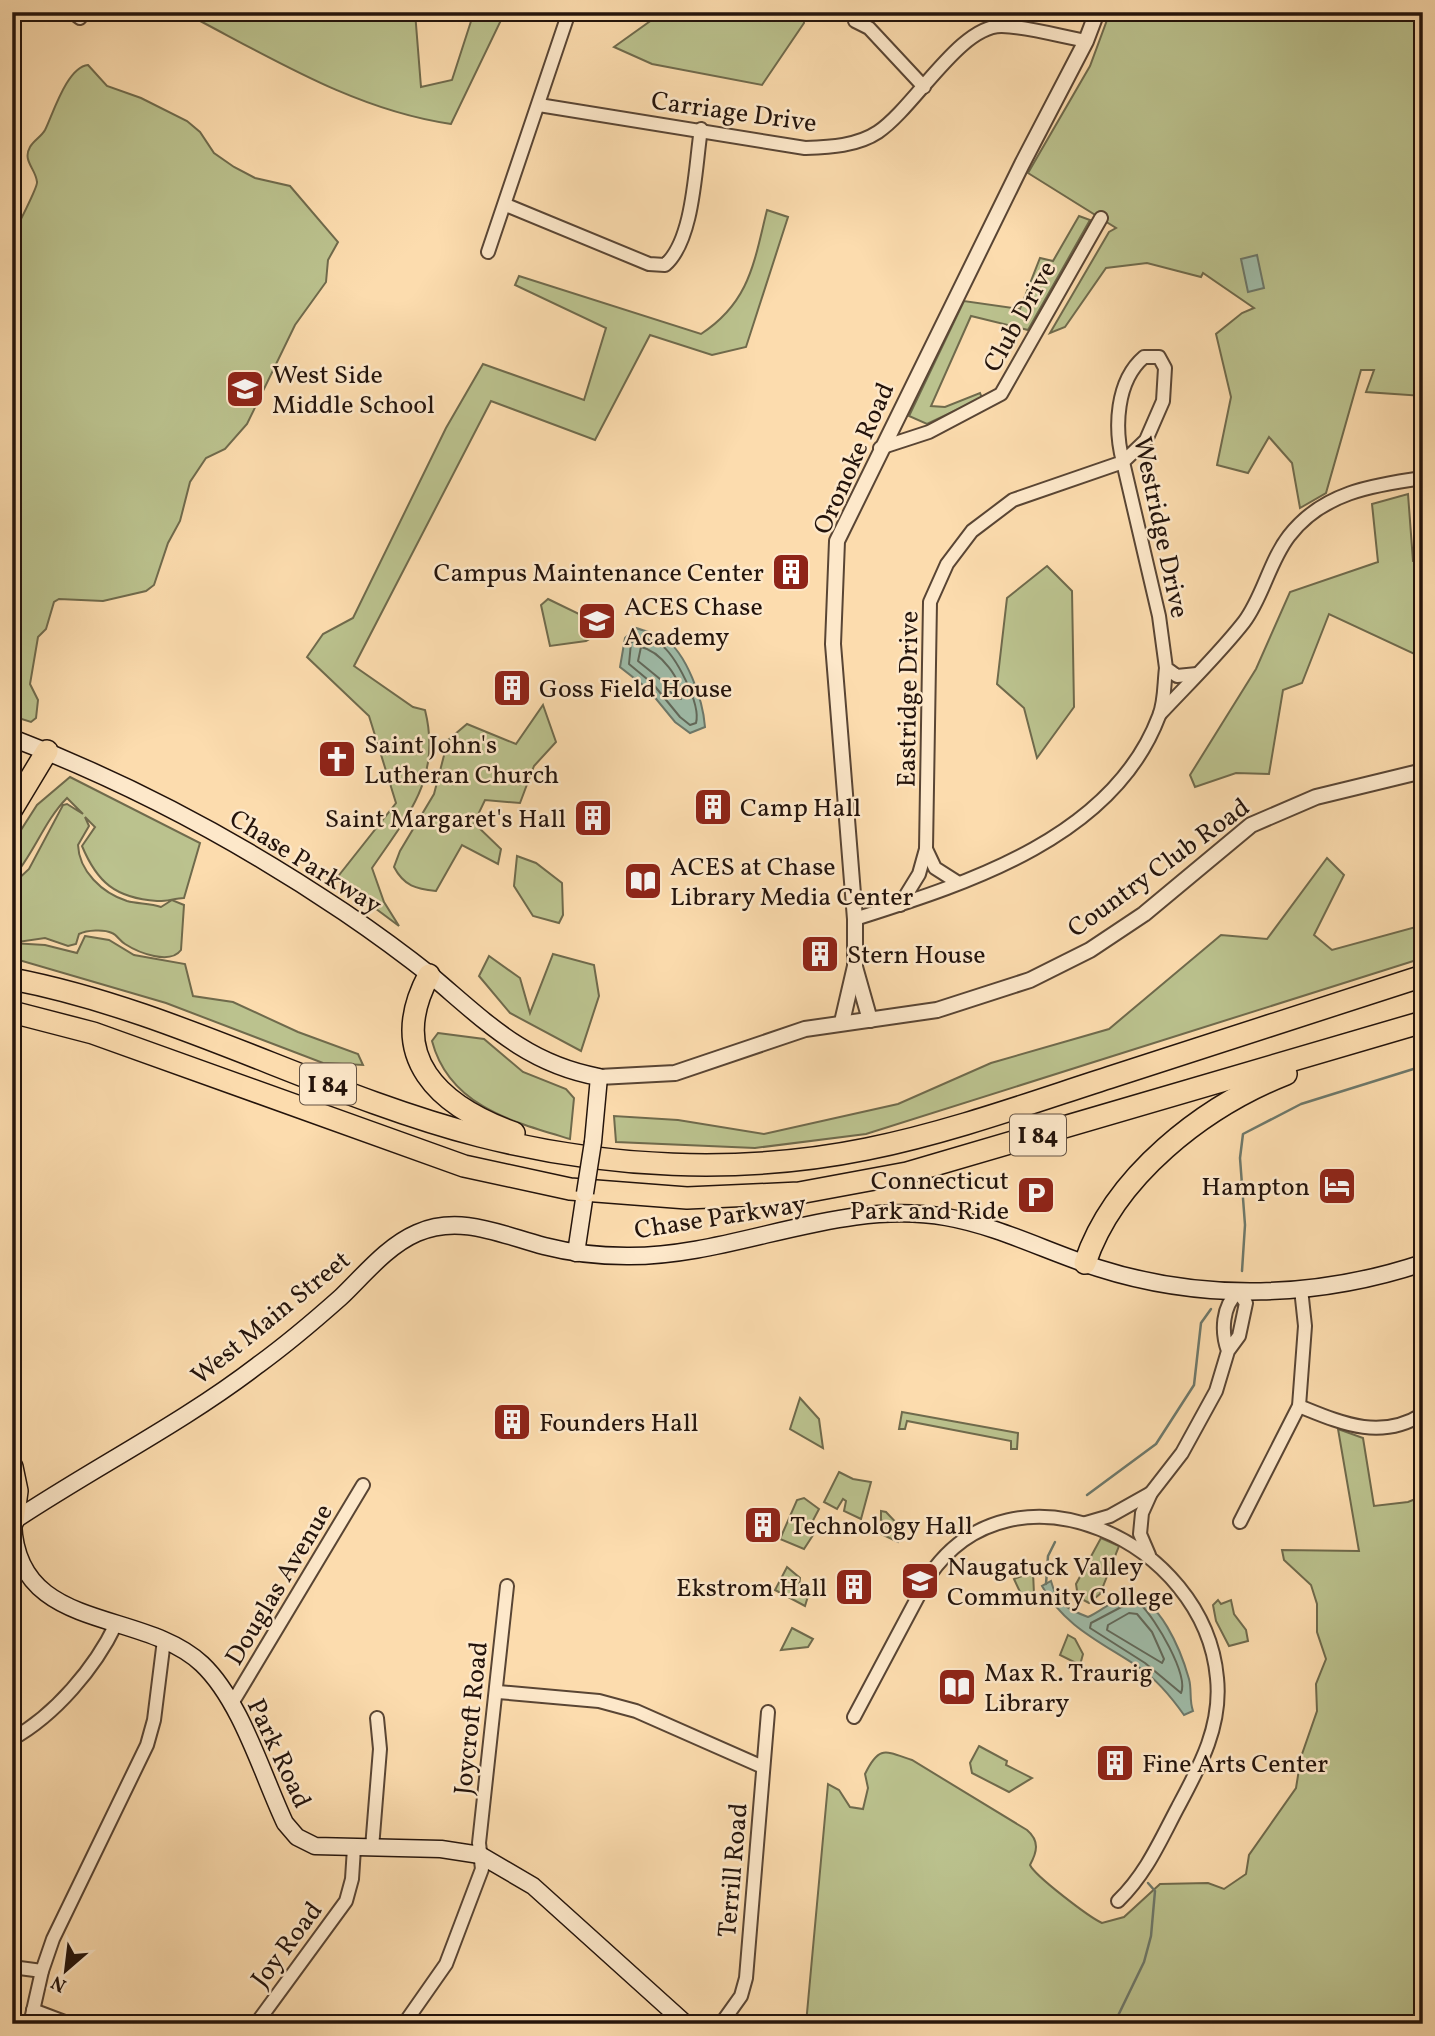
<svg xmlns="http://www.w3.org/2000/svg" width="1435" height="2036" font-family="Vollkorn,serif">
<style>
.green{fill:#bbc28e;stroke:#6f6a4c;stroke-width:2}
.water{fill:#9fbca9;stroke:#6d786a;stroke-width:2}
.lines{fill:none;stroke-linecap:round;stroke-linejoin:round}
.shore{stroke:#61685a;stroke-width:2}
.stream{stroke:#6d786a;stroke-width:2.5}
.minor-casing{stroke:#594534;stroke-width:16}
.tertiary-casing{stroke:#594534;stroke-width:18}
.secondary-casing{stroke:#23130b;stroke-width:19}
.motorway-casing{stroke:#23130b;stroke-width:24}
.minor{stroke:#fde8ca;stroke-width:12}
.tertiary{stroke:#fde8ca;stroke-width:14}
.secondary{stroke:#fde8ca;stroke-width:16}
.motorway{stroke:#fcdcae;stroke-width:21}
.secondary-bridge-casing{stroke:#23130b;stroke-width:19;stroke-linecap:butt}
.secondary-bridge{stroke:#fde8ca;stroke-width:16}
.labels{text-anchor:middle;stroke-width:5;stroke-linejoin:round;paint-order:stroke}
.shield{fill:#fde8ca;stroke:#645344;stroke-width:2}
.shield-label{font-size:24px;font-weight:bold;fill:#23130b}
.street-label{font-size:26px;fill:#23130b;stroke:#fde8ca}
.poi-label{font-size:26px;fill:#23130b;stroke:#fde8ca;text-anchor:start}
</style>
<rect width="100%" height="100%" fill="#fcdcae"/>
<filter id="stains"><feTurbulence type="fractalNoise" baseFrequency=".00286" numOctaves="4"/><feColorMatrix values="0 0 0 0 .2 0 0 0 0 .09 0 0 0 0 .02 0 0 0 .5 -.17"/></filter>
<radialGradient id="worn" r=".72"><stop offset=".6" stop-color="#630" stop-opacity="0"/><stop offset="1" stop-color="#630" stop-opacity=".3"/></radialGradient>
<g class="green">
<path d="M183,12H415L421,87L452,80L474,12L504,14L451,124C354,110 270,57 183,12Z"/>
<path d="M663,12H803L804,23L762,85L652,64L614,47Z"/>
<path d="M1110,12H1423V396L1366,392L1374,370H1361L1326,493L1300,508L1292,463L1269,437L1248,473L1217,465L1231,397L1216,334L1242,313L1254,308L1203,273L1201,277L1147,263L1106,268L1065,327L1050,333L1109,232L1116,228L1028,173L1090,66Z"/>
<path d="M88,65L107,86L141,98L187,121L200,132L214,153L234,167L255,178L290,186L338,242L328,260L326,282L295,325L247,424L225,449L206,458L190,482L180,521L168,543L154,585L146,591L103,601L59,599L54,602L46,629L38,637L30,684L38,700L36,718L31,722L12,716V235C16,230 38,186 37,182C36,169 22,161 30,147C34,140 41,137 45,130C53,114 67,67 88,65Z"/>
<path d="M767,210L788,217L746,347L712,355L650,335L595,440L491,401L354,666L413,707L425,710C442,778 408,815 372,868L384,902L399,926L336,879L396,803L369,716L307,657L323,634L353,618L446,428L483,364L584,400L606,328L515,285L519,276L701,334C750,302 754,262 767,210Z"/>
<path d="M1079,216L1090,220L1028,330L971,316L931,406L945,407L980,393L982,398L927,424L909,416L964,301L1020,309L1040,258L1053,261Z"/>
<path d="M1408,494L1413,561L1423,565V658L1329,614L1302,683L1283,690L1269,774L1236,773L1195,787L1190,775L1256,669L1290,592L1378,562L1372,504Z"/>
<path d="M1047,566L1072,591L1074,707L1037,758L1024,708L997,684L1007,598Z"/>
<path d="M548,599L608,628L586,641L550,646L541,605Z"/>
<path d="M543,705L556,742L534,766L520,803L485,800L474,823L501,849L498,864L462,845L436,891C416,889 404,886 394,867L400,851L434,794L448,740L467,724L516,744Z"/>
<path d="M70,777L200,843L184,898C175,898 165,902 157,901C115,898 97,882 82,846L95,827L85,817L89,826L78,845C79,871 102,893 127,901C138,904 150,903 161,907L172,900L184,905L181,950C170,965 139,953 125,944C120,941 117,935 112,933C104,929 87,930 79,934L76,944L68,946L45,938L18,942L12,933V885L29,869L63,805L67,804L83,814L67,798C44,821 34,854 12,879V844L37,805Z"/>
<path d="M517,856L536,863L562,883L563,915L559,923L533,916L514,886Z"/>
<path d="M1327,858L1344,875L1314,935L1332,950L1423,925V958L866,1134L755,1148L616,1142L614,1116L678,1120L764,1134L898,1104L991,1063L1109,1029L1221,935L1267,939Z"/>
<path d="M85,936L109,940L134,955L185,964L193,996L233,1002L298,1032L358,1054L363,1065L323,1063L166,1003L12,958V943L45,945L77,953Z"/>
<path d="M553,954L594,965L599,996L581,1051L510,1013L479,976L489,956L520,978L530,1013Z"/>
<path d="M438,1033L484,1039L523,1072L566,1089L574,1098L570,1139C513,1122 449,1106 432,1041Z"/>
<path d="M800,1398L819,1419L823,1448L790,1429Z"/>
<path d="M902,1412L1018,1433L1017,1449H1011V1441L907,1421L905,1429H899Z"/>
<path d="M1338,1429L1363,1438L1374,1506L1408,1502L1423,1496V2024H806L828,1784L839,1790L850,1807L863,1809L868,1788L865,1774C879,1745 885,1751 912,1760L1027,1830C1040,1841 1037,1852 1030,1865C1035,1876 1089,1917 1102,1923L1124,1917L1160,1884L1208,1883L1224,1889L1246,1874L1249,1855L1296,1788L1301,1757L1317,1711L1316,1684L1326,1659L1317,1632V1604L1311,1585L1284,1560L1282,1550L1359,1551Z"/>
<path d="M839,1472L853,1479L871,1482L861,1519L844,1511L846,1501L843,1499L837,1509L824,1502Z"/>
<path d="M804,1498L819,1509L809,1528L815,1532L804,1549L780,1539L797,1500Z"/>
<path d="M881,1511L886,1512L904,1531L898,1542L881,1534L886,1523L881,1520Z"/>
<path d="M1101,1538L1119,1546L1100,1594L1089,1603L1078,1597L1076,1584Z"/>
<path d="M787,1567L800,1578L799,1587L809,1593L805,1606L775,1590Z"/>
<path d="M1033,1572L1034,1594H1021L1014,1579Z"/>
<path d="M1218,1600L1221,1604L1231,1600L1234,1614L1246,1630L1248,1641L1229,1646L1216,1621L1213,1605Z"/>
<path d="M792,1628L813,1639L808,1647L781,1650Z"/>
<path d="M1068,1635L1075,1639L1083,1654L1080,1665L1060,1655Z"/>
<path d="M979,1746L1007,1761L1006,1765L1032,1778L1009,1792L972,1773L970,1763Z"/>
</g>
<g class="water">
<path d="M1257,255L1264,288L1248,292L1241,259Z"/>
<path d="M636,628C644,631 656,633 663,637C687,653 703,700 705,727L690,733L675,722L648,689L620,667L625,638Z"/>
<path d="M1051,1581C1057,1604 1067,1609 1088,1617C1100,1612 1115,1598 1127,1597C1159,1593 1182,1654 1189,1679C1192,1690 1189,1700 1193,1711L1184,1715C1172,1698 1157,1680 1140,1668C1103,1643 1064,1627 1042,1586Z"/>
</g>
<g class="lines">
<g class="shore">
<path d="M637,637C643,638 653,640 659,643C676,655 701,704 696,723L690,725L680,717L653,684L629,664L631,643Z"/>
<path d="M641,647C660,651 683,680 681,699H676L660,679L638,661Z"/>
<path d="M1127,1604L1141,1605C1155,1618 1189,1675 1181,1693L1145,1663L1090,1628L1091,1623Z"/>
<path d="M1129,1613L1137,1614L1152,1632L1164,1659L1162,1663L1107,1630L1108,1625Z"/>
</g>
<g class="stream">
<path d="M1242,1271L1245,1225L1240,1158L1243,1134L1301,1104L1423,1066"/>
<path d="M1087,1495L1156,1444L1194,1385L1201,1323L1211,1309"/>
<path d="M1046,1584L1048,1556L1055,1542"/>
<path d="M1114,2024L1144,1962L1151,1936L1155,1891L1148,1883"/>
</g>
<defs>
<g id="minor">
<path d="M72,12L80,18"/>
<path d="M855,21L869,28L924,87"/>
<path d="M539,105L805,148C830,147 857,146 878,132C915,107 960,25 1002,26C1029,27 1059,36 1086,41"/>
<path d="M506,205L649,264L665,265C694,240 695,167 701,129"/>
<path d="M488,252L569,12"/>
<path d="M880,448L929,432L1001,394L1101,218"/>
<path d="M1160,714C1188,684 1219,654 1244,622C1263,597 1269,562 1289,536C1322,493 1372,485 1423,478"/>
<path d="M957,882L935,868L926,849L930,602L947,564L972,531L1013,500L1123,462L1146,440L1163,401L1165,368L1159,357H1144C1116,381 1114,428 1123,462L1159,616L1166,668L1177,676L1197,674"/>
<path d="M900,905L919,874L926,849"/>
<path d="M855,919C968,883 1113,838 1159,716C1165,702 1164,683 1166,668"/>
<path d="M1299,1406C1341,1423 1380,1441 1423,1414"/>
<path d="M1240,1522L1299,1406L1305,1326L1301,1289"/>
<path d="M1086,1523L1110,1516L1151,1493"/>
<path d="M1149,1555L1140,1534L1142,1513L1151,1493L1182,1453L1216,1391L1228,1351L1239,1336L1246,1303L1238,1292C1222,1306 1221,1332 1228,1351"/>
<path d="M498,1692L599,1701L636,1711L763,1767"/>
<path d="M231,1705L363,1485"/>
<path d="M854,1717L929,1576C1013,1452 1205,1541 1217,1678C1222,1726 1200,1766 1178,1807C1160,1841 1146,1874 1118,1901"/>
<path d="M12,1739C55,1715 95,1668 116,1624"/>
<path d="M372,1848L380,1749L377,1718"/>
<path d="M12,1967L42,1971"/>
<path d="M33,2010L70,2024"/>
<path d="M30,2024L42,1971L53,1939L147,1745L154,1720L164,1640"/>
<path d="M256,2024L346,1901L352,1879L354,1848"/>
<path d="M404,2024L446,1964L482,1869L479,1843L507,1586"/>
<path d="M721,2024L741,1996L746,1978L768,1712"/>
</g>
<g id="tertiary">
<path d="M855,967L870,1020"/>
<path d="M842,1022L855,966V919L833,644L837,541L1022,164L1086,41L1097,12"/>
<path d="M599,1077L675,1073L805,1029L937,1010L1030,980L1090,950L1144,914L1251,825L1316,797L1423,771"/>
</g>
<g id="secondary">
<path d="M12,738C130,783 240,842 344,912C375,933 405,955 434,978C487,1023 527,1064 599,1077L593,1142"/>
<path d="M576,1253L585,1193"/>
<path d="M13,1521C15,1634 141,1607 202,1664C241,1701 262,1774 285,1823L297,1837L315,1846L441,1849L480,1855L533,1886L686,2024"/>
<path d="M12,1522C93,1468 181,1424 258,1365C287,1344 314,1321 341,1297C364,1275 387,1246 417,1233C460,1214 502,1235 544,1246C571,1253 599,1256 627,1256C734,1257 838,1198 946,1217C998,1226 1048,1252 1098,1268C1204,1302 1318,1298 1423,1263"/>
</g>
<g id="motorway">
<path d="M12,809L47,751"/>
<path d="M429,975C385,1057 439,1106 514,1133"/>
<path d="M12,979C174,1010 321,1095 480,1136C606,1168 739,1175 867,1149C951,1132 1033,1102 1114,1076C1217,1043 1320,1009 1423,976"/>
<path d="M12,1012L93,1033L464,1166L570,1189L687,1198L799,1193L907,1173L1423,1022"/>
<path d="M1085,1263C1114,1176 1203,1107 1286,1074"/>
<path d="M12,1467L17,1491L13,1521"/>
</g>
</defs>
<use href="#minor" class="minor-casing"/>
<use href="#tertiary" class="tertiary-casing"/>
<use href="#secondary" class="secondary-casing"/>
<use href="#motorway" class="motorway-casing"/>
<use href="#minor" class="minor"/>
<use href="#tertiary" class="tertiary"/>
<use href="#secondary" class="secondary"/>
<use href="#motorway" class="motorway"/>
<defs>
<path id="secondary-bridge" d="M585,1193L593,1142"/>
</defs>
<use href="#secondary-bridge" class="secondary-bridge-casing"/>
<use href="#secondary-bridge" class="secondary-bridge"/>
</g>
<defs>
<symbol id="school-square" viewBox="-11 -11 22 22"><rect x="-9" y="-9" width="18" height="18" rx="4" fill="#8f2418" stroke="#fde8ca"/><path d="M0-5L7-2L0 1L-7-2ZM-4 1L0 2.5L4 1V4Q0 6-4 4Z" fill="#fff"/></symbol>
<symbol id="building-square" viewBox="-11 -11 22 22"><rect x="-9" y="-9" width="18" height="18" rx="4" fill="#8f2418" stroke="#fde8ca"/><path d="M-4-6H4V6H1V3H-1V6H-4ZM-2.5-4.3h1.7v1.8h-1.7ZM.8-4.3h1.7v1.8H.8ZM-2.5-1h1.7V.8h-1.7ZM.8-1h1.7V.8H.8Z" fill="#fff"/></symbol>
<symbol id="church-square" viewBox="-11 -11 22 22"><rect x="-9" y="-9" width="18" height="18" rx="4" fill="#8f2418" stroke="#fde8ca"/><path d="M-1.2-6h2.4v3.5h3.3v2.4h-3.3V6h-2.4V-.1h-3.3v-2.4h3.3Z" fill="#fff"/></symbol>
<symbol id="library-square" viewBox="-11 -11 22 22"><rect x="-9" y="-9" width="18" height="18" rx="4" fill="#8f2418" stroke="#fde8ca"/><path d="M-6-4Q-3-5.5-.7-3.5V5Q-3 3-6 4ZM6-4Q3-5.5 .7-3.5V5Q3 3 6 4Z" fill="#fff"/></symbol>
<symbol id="hotel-square" viewBox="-11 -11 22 22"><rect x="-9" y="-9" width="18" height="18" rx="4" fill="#8f2418" stroke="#fde8ca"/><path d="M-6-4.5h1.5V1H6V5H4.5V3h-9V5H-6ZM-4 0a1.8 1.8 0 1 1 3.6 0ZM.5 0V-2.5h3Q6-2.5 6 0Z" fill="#fff"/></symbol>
<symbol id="parking-square" viewBox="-11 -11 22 22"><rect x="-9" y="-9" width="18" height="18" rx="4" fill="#8f2418" stroke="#fde8ca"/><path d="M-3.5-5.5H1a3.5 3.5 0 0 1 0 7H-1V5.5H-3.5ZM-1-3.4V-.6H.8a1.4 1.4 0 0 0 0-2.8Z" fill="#fff"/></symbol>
<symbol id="university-square" viewBox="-11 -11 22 22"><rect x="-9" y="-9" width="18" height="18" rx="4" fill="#8f2418" stroke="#fde8ca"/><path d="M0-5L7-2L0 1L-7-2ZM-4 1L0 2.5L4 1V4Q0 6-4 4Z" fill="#fff"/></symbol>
</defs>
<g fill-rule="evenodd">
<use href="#school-square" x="223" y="367" width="44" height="44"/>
<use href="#building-square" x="769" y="550" width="44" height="44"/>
<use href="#school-square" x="575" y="599" width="44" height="44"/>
<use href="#building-square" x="490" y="666" width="44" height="44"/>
<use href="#church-square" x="315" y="737" width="44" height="44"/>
<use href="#building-square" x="691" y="785" width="44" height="44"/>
<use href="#building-square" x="571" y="796" width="44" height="44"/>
<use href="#library-square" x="621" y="859" width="44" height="44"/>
<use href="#building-square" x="798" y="932" width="44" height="44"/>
<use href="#hotel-square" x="1315" y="1164" width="44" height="44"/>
<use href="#parking-square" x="1014" y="1173" width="44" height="44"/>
<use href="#building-square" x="490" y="1400" width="44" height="44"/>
<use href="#building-square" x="741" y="1503" width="44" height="44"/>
<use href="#university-square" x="898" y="1559" width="44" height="44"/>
<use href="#building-square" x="832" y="1565" width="44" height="44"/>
<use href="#library-square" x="935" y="1665" width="44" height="44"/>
<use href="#building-square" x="1093" y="1741" width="44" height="44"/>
</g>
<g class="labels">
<g class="shield">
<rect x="300" y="1063.5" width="56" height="41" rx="5"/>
<rect x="1010" y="1114.5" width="56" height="41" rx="5"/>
</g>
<g class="shield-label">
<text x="328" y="1092">I 84</text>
<text x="1038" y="1143">I 84</text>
</g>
<g class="street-label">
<text transform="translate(734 111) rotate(8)" y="9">Carriage Drive</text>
<text transform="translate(1019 316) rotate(-61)" y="9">Club Drive</text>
<text transform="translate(853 458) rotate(-66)" y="9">Oronoke Road</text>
<text transform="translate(1162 527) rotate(78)" y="9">Westridge Drive</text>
<text transform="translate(907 699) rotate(-89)" y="9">Eastridge Drive</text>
<text transform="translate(306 861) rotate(32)" y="9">Chase Parkway</text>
<text transform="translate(1158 867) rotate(-36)" y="9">Country Club Road</text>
<text transform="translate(720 1216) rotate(-9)" y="9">Chase Parkway</text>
<text transform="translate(270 1317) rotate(-39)" y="9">West Main Street</text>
<text transform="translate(278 1584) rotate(-59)" y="9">Douglas Avenue</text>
<text transform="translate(470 1718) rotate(-84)" y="9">Joycroft Road</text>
<text transform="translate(280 1753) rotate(65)" y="9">Park Road</text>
<text transform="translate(732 1870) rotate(-85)" y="9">Terrill Road</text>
<text transform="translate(286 1944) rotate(-53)" y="9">Joy Road</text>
</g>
<g class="poi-label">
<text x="272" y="383">West Side<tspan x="272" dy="30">Middle School</tspan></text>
<text x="764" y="581" text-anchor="end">Campus Maintenance Center</text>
<text x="624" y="615">ACES Chase<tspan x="624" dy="30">Academy</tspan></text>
<text x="539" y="697">Goss Field House</text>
<text x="364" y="753">Saint John's<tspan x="364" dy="30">Lutheran Church</tspan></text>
<text x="740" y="816">Camp Hall</text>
<text x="566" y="827" text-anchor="end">Saint Margaret's Hall</text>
<text x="670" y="875">ACES at Chase<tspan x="670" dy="30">Library Media Center</tspan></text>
<text x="847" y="963">Stern House</text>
<text x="1009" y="1189" text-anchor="end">Connecticut<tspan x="1009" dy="30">Park and Ride</tspan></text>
<text x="1310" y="1195" text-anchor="end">Hampton</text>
<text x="539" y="1431">Founders Hall</text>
<text x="790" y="1534">Technology Hall</text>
<text x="947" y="1575">Naugatuck Valley<tspan x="947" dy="30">Community College</tspan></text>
<text x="827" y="1596" text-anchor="end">Ekstrom Hall</text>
<text x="984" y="1681">Max R. Traurig<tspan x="984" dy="30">Library</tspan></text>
<text x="1142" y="1772">Fine Arts Center</text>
</g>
</g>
<rect width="1435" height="2036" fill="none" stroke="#fcdcae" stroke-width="42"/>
<rect x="14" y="14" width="1407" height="2008" fill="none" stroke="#23130b" stroke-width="3.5"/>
<rect x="21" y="21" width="1393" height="1994" fill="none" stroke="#23130b" stroke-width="2"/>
<g transform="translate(66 1970) rotate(208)" stroke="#fde8ca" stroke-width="5" paint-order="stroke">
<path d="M0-5L12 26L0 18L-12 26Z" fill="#23130b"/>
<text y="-10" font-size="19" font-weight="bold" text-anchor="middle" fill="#23130b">N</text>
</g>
<rect width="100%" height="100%" filter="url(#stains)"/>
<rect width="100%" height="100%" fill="url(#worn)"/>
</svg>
